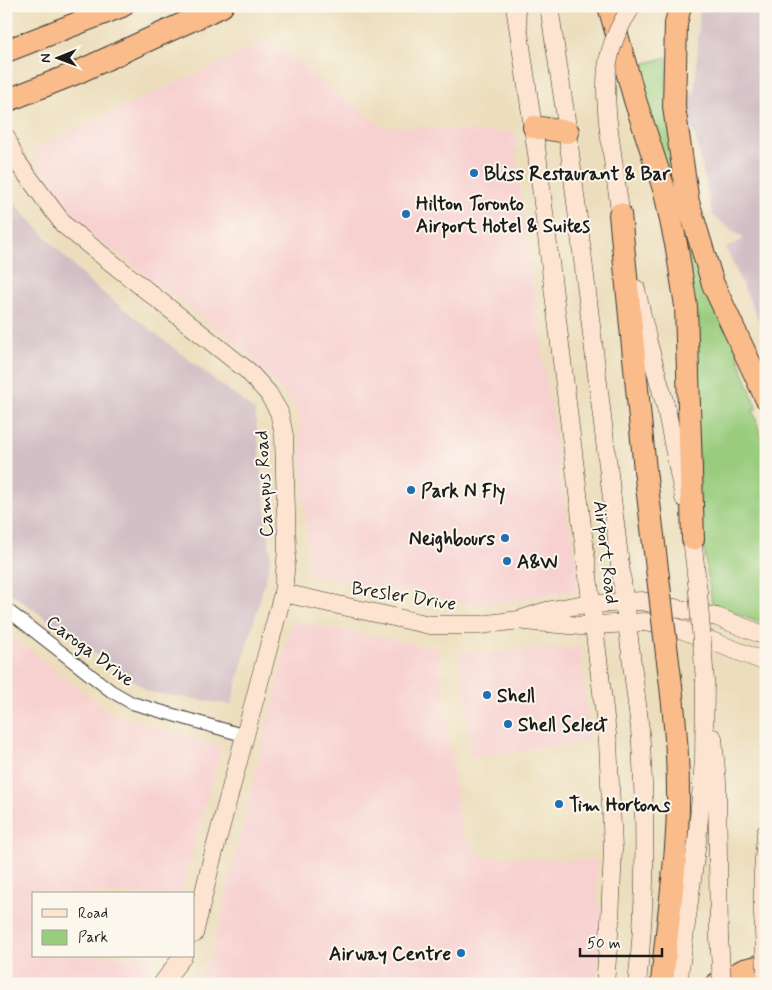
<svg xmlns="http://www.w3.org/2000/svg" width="772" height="990" font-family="Mynerve,sans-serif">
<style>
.built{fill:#f7d0d0}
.industrial{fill:#d2bec5}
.green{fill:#99cc7d;stroke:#5a744c}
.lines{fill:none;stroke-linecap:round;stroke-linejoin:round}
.street-casing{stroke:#3b3934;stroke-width:14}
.secondary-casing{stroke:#3b3934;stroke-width:19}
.highway-casing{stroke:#3b3934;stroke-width:24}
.street{stroke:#fff;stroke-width:12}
.secondary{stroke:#fde4d0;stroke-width:18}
.highway{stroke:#f9bc8a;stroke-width:22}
.secondary-bridge-casing{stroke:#3b3934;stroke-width:19;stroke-linecap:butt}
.highway-bridge-casing{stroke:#3b3934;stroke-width:24;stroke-linecap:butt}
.secondary-bridge{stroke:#fde4d0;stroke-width:18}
.highway-bridge{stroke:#f9bc8a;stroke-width:22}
.poi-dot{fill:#1f6fb2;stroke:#fbf7ec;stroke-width:2}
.labels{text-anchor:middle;stroke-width:4;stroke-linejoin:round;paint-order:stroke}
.poi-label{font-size:19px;font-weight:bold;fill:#1c1c1c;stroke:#fbf7ec;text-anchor:start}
.street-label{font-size:19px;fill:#1c1c1c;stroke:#fbf7ec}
</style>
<rect width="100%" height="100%" fill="#fbf7ec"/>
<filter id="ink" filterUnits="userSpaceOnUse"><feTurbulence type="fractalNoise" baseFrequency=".02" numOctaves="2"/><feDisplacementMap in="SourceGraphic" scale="10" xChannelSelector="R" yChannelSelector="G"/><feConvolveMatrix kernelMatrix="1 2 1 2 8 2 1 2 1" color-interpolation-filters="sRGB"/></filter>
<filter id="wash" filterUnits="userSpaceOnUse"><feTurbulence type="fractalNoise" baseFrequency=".0096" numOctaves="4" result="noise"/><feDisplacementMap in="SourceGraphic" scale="20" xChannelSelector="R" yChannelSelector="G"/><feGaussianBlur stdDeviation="1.12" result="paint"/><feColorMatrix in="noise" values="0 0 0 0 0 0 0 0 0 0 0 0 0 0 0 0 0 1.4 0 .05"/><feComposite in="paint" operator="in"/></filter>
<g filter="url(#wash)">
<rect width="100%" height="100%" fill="#ecdebc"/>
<g class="built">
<path d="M269,40L381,126L516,133V161L548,393L552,410L558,456L559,477L579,576V581L573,591L480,605L309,574L298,409L246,351L79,225L44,178L32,149Z"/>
<path d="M292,621L438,648L461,832L482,856L598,862L596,905L603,906L596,984H193L211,957Z"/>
<path d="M6,632L109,712L221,747L181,894H34V956H159L137,984H6Z"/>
<path d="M580,647L590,741L472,757L459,651L492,652Z"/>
</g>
<g class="industrial">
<path d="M700,6H761L766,9V337L726,248L744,239L713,216L695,134L691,129L688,118L691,95L695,93Z"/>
<path d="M6,195L88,281L255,411L271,559L231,705L149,692L6,590Z"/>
</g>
<path class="green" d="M667,57L668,124L743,371L757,409H753L761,437L766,439V629L757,622L712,604L702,537L697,418L635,66Z"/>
</g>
<g filter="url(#ink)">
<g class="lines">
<defs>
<path id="street" d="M6,609L111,691L132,703L246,736"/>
<g id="secondary">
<path d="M515,6L537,154L608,742L613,848L610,922L605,984"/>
<path d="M549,6L565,112L640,729C646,814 647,899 637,984"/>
<path d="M609,131L622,225"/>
<path d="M6,137L15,159L64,225L248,371L268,393L279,412L284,435L287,550L283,593L211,863L194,934"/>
<path d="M636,289L648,342L666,408L684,498"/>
<path d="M691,528L698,592"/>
<path d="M283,593L430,625H480L519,620L546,611L579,605L642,601L717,617L766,636"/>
<path d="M524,621L581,626L644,622L675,627L766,662"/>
<path d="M713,738L717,781L719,938"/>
<path d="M763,914V872L766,833"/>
<path d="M162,984L183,956"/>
<path d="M678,984L697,842L704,760L705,681"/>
</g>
<g id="highway">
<path d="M609,6L635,100L665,192L677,249L686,306L693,539"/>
<path d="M680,6L676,24L674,107L688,202L713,284L766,398"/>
<path d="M6,51L122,6"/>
<path d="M6,101L76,73L222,6"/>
<path d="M534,127L568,132"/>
<path d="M620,214L645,470L658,577"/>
<path d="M662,984C667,919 679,855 678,790C678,745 673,699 667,654"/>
<path d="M717,984L744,970L766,965"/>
</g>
</defs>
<use href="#street" class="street-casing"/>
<use href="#secondary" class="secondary-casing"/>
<use href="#highway" class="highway-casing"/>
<use href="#street" class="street"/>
<use href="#secondary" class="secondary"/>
<use href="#highway" class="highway"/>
<defs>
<g id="secondary-bridge">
<path d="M609,131C603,81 603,49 632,6"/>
<path d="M698,592L705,681"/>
<path d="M763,914L766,971"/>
<path d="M719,938L722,984"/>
</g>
<path id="highway-bridge" d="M658,577L667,654"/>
</defs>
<use href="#secondary-bridge" class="secondary-bridge-casing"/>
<use href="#highway-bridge" class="highway-bridge-casing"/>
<use href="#secondary-bridge" class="secondary-bridge"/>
<use href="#highway-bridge" class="highway-bridge"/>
</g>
</g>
<g class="poi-dot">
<circle cx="474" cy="173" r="5"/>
<circle cx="406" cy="214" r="5"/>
<circle cx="411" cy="490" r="5"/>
<circle cx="505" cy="538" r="5"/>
<circle cx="507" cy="561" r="5"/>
<circle cx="487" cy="695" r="5"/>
<circle cx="508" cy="724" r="5"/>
<circle cx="559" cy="804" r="5"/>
<circle cx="461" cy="953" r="5"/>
</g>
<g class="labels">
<g class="poi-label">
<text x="484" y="180">Bliss Restaurant &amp; Bar</text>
<text x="416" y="210">Hilton Toronto<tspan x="416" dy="22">Airport Hotel &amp; Suites</tspan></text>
<text x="421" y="497">Park N Fly</text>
<text x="495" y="545" text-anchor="end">Neighbours</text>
<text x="517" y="568">A&amp;W</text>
<text x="497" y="702">Shell</text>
<text x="518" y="731">Shell Select</text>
<text x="569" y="811">Tim Hortons</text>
<text x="451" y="960" text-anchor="end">Airway Centre</text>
</g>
<g class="street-label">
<text transform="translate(263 484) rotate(-93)" y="7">Campus Road</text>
<text transform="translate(607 552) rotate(83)" y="7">Airport Road</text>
<text transform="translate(404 595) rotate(9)" y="7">Bresler Drive</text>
<text transform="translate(91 650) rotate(37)" y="7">Caroga Drive</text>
</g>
</g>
<rect width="772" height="990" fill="none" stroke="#fbf7ec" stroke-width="25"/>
<rect x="32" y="892" width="162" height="65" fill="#fbf7ec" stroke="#a29f99"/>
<rect x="42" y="909" width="25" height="8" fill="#fde4d0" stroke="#a29f99"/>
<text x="78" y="918" font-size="15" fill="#1c1c1c">Road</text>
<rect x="42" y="930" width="25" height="15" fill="#99cc7d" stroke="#a29f99"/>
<text x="78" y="942" font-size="15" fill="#1c1c1c">Park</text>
<g transform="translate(58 58) rotate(269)" stroke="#fbf7ec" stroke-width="4" paint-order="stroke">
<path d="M0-4L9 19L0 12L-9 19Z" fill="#1c1c1c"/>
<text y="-8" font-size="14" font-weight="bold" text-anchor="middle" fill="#1c1c1c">N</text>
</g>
<path d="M580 948v8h82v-8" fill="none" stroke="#1c1c1c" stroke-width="2.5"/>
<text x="587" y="948" font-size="15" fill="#1c1c1c" stroke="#fbf7ec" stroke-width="4" paint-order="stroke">50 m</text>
</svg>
